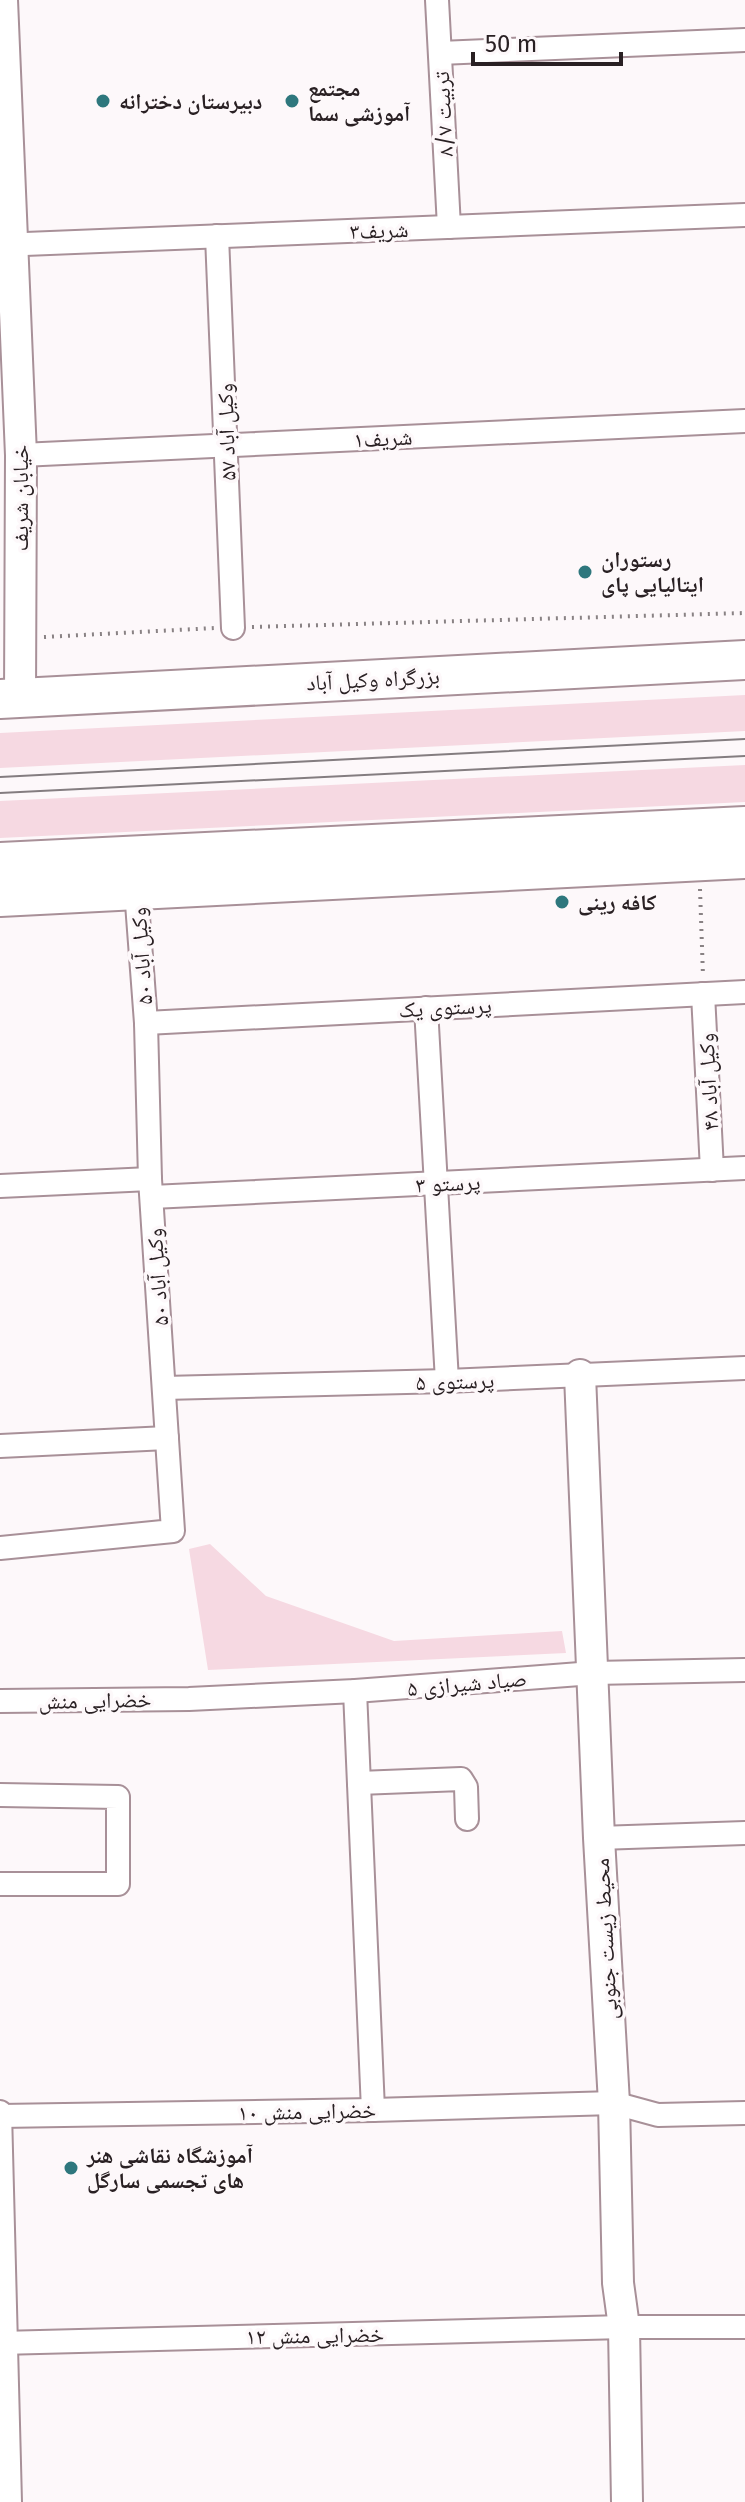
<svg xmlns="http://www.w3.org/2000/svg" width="745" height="2502" font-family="'Fira Sans','Noto Naskh Arabic',sans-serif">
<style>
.green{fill:#f6d9e2}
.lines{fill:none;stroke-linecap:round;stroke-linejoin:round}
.street-casing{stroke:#a89098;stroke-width:26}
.secondary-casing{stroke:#a89098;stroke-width:34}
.highway-casing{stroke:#a89098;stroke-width:42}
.path{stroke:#898284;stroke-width:4;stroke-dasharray:2 6;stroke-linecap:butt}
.street{stroke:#fff;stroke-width:22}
.secondary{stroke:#fff;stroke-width:30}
.highway{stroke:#fff;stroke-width:38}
.tram{stroke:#847d80;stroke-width:2}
.poi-dot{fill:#2e777d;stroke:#fdf8fa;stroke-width:3}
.labels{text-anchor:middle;stroke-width:7;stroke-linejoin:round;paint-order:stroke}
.poi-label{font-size:22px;font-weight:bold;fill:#292023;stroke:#fdf8fa;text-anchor:start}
.street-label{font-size:22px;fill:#292023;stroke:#fdf8fa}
</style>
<rect width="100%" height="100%" fill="#fdf8fa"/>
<g class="green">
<path d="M745,695V731L0,768V733Z"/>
<path d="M745,765V802L0,838V801Z"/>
<path d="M210,1544L266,1596L394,1641L562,1631L566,1653L208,1670L189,1549Z"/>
</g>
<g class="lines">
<defs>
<g id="street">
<path d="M437,0L449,227"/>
<path d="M440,53L745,40"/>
<path d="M217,236L233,628"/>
<path d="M0,245L745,215"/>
<path d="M21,455L745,421"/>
<path d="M703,994L712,1170"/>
<path d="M426,1008L447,1381"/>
<path d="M146,1023L745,992"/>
<path d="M0,1186L150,1179"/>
<path d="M152,1197L745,1168"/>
<path d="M164,1388L447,1381L745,1368"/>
<path d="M0,1446L167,1438"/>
<path d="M0,1548L173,1531L150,1179L146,1023L136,890"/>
<path d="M355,1691L373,2110"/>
<path d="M0,1701L189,1699L355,1691L593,1673L745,1670"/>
<path d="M359,1783L461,1779L466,1787L467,1819"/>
<path d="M0,1795L118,1797V1884H0"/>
<path d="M599,1838L745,1833"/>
<path d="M0,2112L10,2502"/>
<path d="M0,2116L373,2110L614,2103L658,2115L745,2113"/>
<path d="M0,2343L624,2327H745"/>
</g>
<g id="secondary">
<path d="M2,0L21,455L20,698"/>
<path d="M580,1375L599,1838L614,2103L618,2283L624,2327L627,2502"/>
</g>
<g id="highway">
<path d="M0,699L745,660"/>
<path d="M0,862L745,826"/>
<path d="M0,897L745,859"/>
</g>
</defs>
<use href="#street" class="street-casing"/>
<use href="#secondary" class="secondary-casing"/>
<use href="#highway" class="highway-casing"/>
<g class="path">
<path d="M252,627L745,613"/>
<path d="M44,637L215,628"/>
<path d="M700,889L703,976"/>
</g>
<use href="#street" class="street"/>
<use href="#secondary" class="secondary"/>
<use href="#highway" class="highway"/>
<g class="tram">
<path d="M0,777L745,739"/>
<path d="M0,793L745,756"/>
</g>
</g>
<g class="poi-dot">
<circle cx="103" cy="101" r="8"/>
<circle cx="292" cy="101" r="8"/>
<circle cx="585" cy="572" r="8"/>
<circle cx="562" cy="902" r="8"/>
<circle cx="71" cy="2168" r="8"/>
</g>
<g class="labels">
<g class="poi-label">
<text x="308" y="96">مجتمع<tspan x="308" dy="25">آموزشی سما</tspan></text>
<text x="119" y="109">دبیرستان دخترانه</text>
<text x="601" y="567">رستوران<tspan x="601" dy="25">ایتالیایی پای</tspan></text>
<text x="578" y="910">کافه رینی</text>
<text x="87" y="2163">آموزشگاه نقاشی هنر<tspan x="87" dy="25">های تجسمی سارگل</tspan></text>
</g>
<g class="street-label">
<text transform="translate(443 114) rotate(-93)" y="8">تربیت ۸/۷</text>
<text transform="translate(379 230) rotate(-2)" y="8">شریف٣</text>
<text transform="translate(226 432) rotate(-92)" y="8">۵۷ وکیل آباد</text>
<text transform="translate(383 438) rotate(-3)" y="8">شریف١</text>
<text transform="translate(20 498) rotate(-90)" y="8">خیابان شریف</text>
<text transform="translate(373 679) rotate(-3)" y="8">بزرگراه وکیل آباد</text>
<text transform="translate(141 956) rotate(-94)" y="8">وکیل آباد ۵۰</text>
<text transform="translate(445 1007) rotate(-3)" y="8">پرستوی یک</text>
<text transform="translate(708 1082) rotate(-93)" y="8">۴۸ وکیل آباد</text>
<text transform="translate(448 1183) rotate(-3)" y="8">پرستو ۳</text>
<text transform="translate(157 1277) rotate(-94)" y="8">۵۰ وکیل آباد</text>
<text transform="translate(455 1381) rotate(-2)" y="8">پرستوی ۵</text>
<text transform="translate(467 1683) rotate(-5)" y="8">صیاد شیرازی ۵</text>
<text transform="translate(95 1700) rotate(-1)" y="8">خضرایی منش</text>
<text transform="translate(605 1939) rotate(-93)" y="8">محیط زیست جنوبی</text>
<text transform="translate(307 2111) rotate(-1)" y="8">خضرایی منش ۱۰</text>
<text transform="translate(315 2335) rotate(-1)" y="8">خضرایی منش ۱۲</text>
</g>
</g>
<path d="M473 52v12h148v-12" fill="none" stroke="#292023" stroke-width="4"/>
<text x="485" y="52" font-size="24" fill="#292023" stroke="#fdf8fa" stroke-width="6" paint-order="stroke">50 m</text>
</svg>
